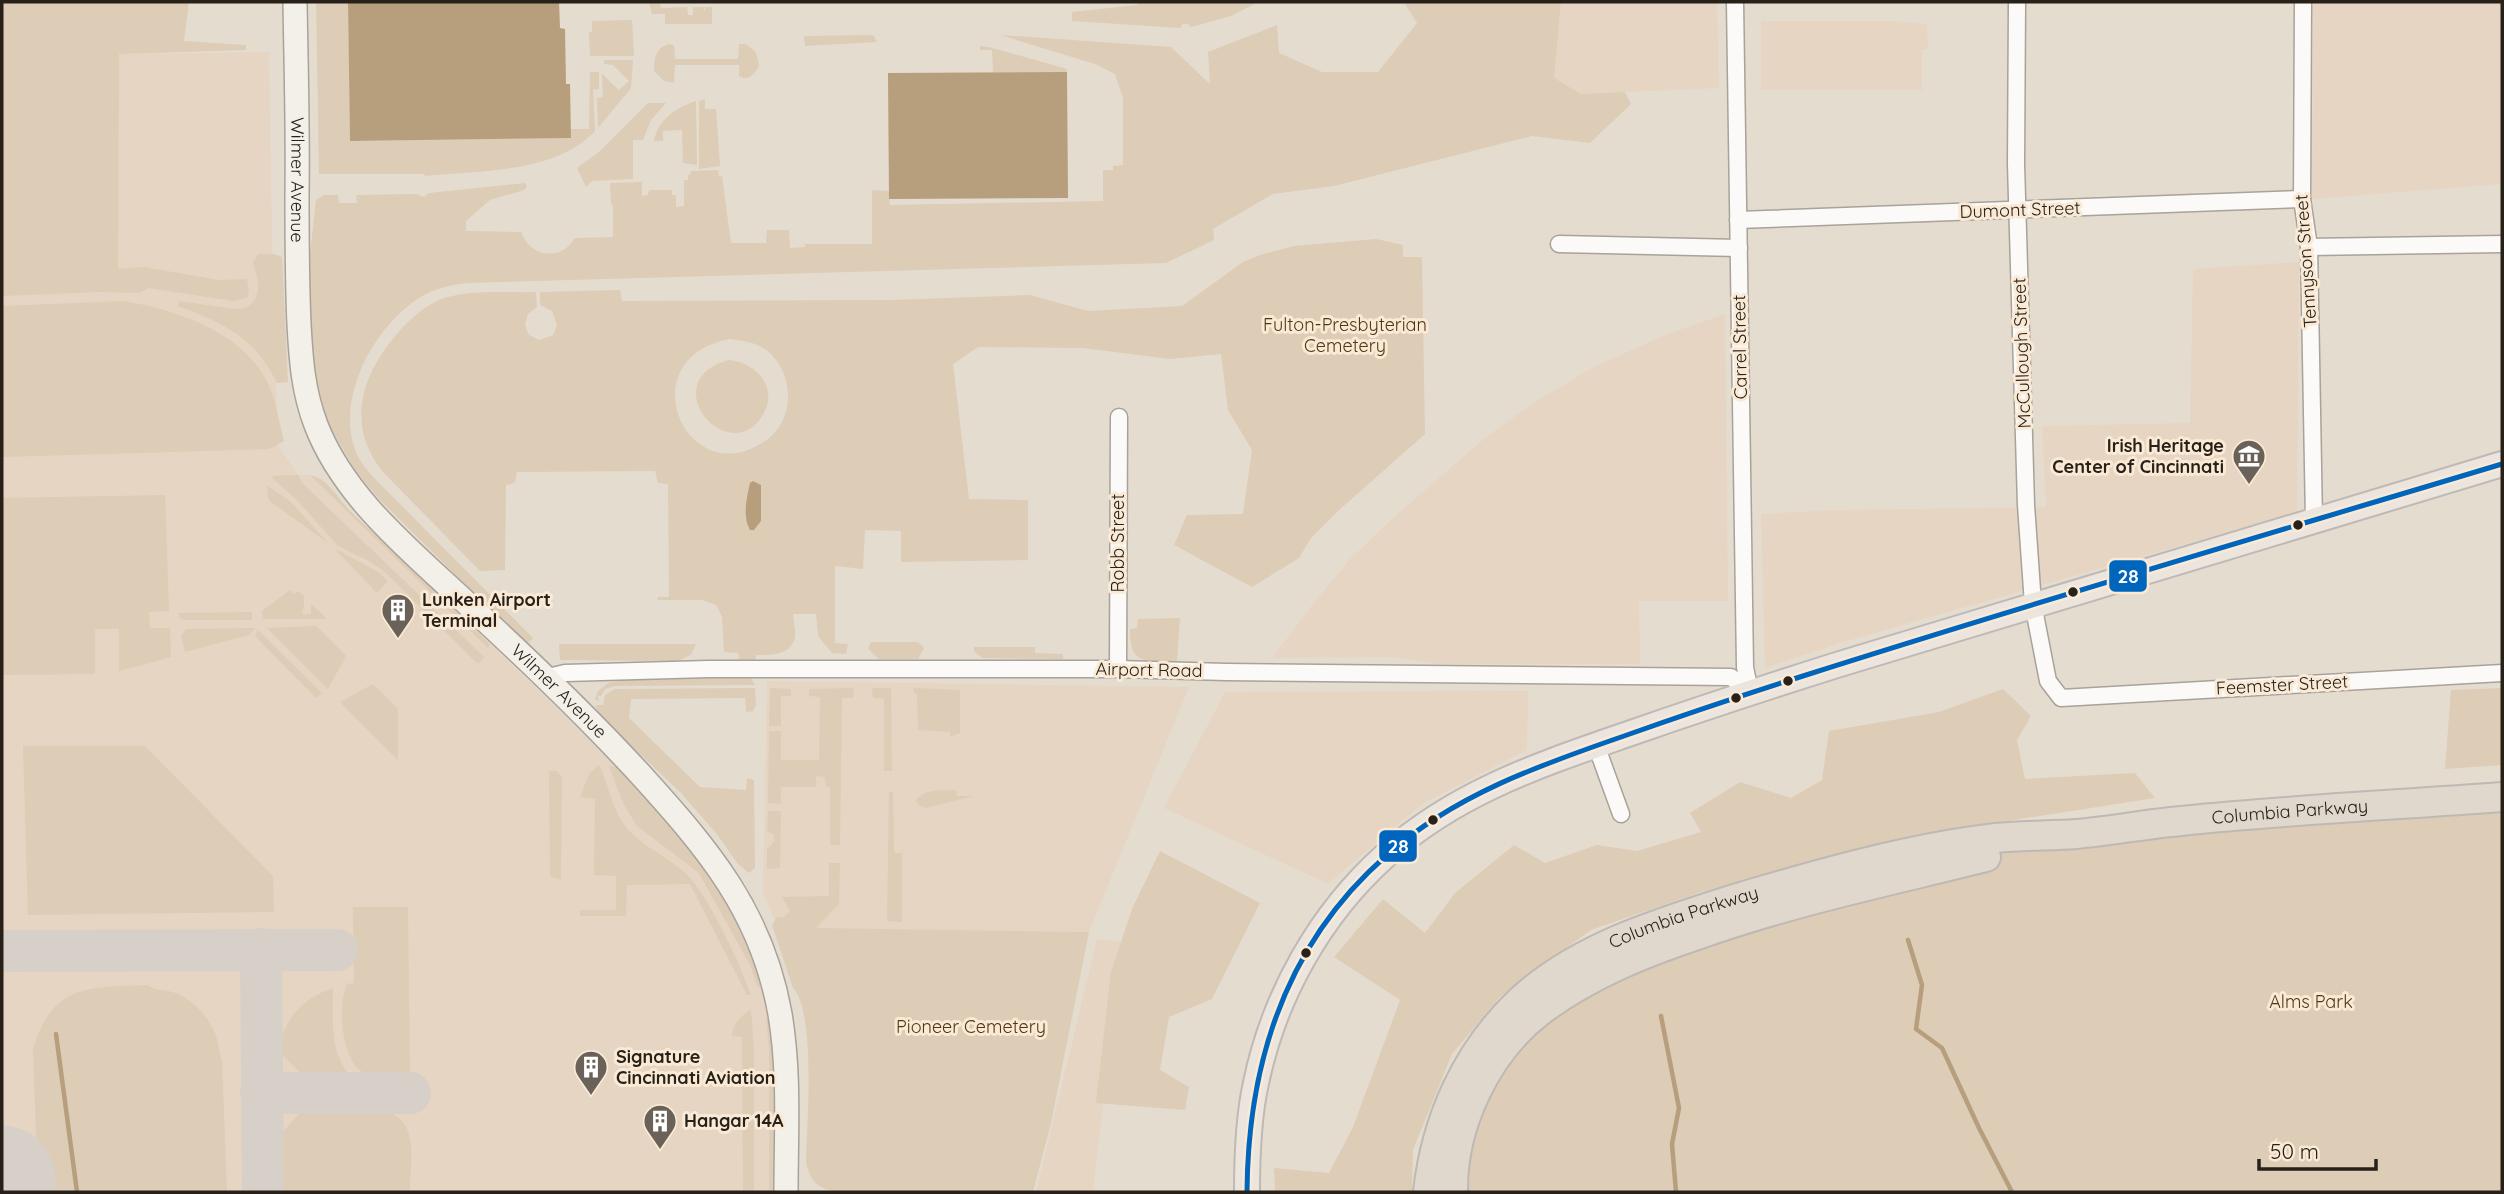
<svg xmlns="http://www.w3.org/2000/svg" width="2504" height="1194" font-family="Quicksand,sans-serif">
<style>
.built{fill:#e6d5c2}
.green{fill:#ddccb6;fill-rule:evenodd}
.water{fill:#b79e7c}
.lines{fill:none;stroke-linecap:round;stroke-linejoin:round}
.stream{stroke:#b79e7c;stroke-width:4.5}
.taxiway{stroke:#d6d0c8;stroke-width:42}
.runway{stroke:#d6d0c8;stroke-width:107}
.street-casing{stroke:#a8a299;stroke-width:19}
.secondary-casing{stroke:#a8a299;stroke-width:26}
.primary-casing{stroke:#beb9b4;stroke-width:28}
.highway-casing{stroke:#beb9b4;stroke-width:32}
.street{stroke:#fbfaf8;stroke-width:16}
.secondary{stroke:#f3f0ea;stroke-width:23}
.primary{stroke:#ebe5de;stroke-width:24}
.highway{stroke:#e0d8cc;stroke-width:28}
.bus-1-casing{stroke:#faead5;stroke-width:10}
.bus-1{stroke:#0065bd;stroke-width:5}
.bus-dot{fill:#272119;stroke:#faead5;stroke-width:2.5}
.labels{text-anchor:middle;stroke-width:6;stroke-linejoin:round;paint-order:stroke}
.street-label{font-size:18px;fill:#272119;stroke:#faead5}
.park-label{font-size:18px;fill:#4f3713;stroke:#faead5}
.poi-label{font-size:18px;font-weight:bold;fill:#272119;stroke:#faead5;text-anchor:start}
.line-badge{stroke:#faead5;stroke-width:2.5}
.badge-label{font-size:19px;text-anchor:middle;font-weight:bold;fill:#fff}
</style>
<rect width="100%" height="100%" fill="#e5dcd0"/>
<g class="built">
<path d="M1534,2H1717L1719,88L1581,94L1554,78L1561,3Z"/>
<path d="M2313,2H2502V184L2312,199Z"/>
<path d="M2,13L119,54L269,52L273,302L278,445L298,475H310L324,480L349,510L619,767L713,876L762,984L770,1022L776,1192H2Z"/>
<path d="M1761,21H1893L1927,24L1928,49L1922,50V90H1761Z"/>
<path d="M2299,262L2297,512L1847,641L1765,668L1761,514L1833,510L2046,507L2042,426L2190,423L2193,269Z"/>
<path d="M1725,314L1728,601H1639L1640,664H1438L1394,657L1272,658L1313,604L1351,558L1394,517L1486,437L1538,400L1594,367L1665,335Z"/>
<path d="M767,681L1189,687L1089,932L779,928L763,894Z"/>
<path d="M1528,691L1527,750L1422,804L1328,884L1164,808L1225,692Z"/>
<path d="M1097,939L1122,942L1093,1192H1036Z"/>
</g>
<g class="green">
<path d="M2,2H189L184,41L246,45V50L119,54L118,269L144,267L219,280L247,279L249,291L247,298L233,301L148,288L139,293L98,292L2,296Z"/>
<path d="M316,2H348L350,141L571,138V129H589L590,72H599V89L593,90L595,131C555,174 479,170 425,176L424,174H319Z"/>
<path d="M649,2H660L661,8L687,7L688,15H693V7H703L705,11V7H712V24H665V14H652Z"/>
<path d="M1138,2H1258L1231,16L1191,27L1188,24H1182L1181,28L1072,21V12L1137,5Z"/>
<path d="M1404,2H1561L1554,78L1581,94L1625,92L1631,104L1590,143L1532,136L1334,186L1273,194L1213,229L1214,240L1166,263L467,283C453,285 440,287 426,294C375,321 329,405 360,460C364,468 372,475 377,481L533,638L526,645L379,499L355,470L330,427L319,395L311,363L308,273L316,200L324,195H338L339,203H357L356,195L417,194L424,197L429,193L525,183L527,187L524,190L490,200L466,221V231L521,232C530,257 561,262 575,238L613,237V205L611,204L610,183L642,182V196L648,195L649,190H672V195H676V207L684,206V180H688V175L691,174V171L718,170L719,177L722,176L731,243H766L767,230H789L790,248L805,247V244H872V190L889,191L890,205L1103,201V170H1113V166L1123,165V98L1115,74L1095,64L1000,35L1171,47L1210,84L1208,52L1277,25L1279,53L1322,72H1378L1417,23Z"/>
<path d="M632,20L634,56H590L589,32H592V21Z"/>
<path d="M870,35L874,36L877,42L805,46L804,36Z"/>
<path d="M669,44L674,45L675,59H738L739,44H746L756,52L759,66C754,74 749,82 739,76V65H675L674,83L664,81L654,71C654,58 656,48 669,44Z"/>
<path d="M980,46L989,47L1067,69V72H993L992,50H980Z"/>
<path d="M604,60H633L631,88L598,128L597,98L603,97L602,74L619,90L629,81L613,65L604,64Z"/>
<path d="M705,99V109H716L720,166L699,169V101Z"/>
<path d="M696,101L697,165L683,163L682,130L663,131V141H654C658,119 676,108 696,101Z"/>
<path d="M648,103H666L651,120L643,140H633V179L592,181L586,187L577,168L600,151Z"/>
<path d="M1376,239L1403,245V257H1422L1425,434L1338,511L1311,538L1299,558L1252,587L1174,545L1187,515L1243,514L1252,450L1228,410L1221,354L1170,359L1083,348L978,347L953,364L969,499L1028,500V560L901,562V531L865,530L863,569L835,566V643L848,644L846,654L832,653L818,636L816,614H793C793,621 796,630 795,637C791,656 770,655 756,655L755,661H740L738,653L724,652L722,617L716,605L702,600H657L658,597H669L668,484L658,483L655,471L517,472L515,483L506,485L505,570L480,571L382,471C346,425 361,375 397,334C408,321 423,307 439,300C468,289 505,293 536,292L537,307L528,314L525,325L529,335L539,340L553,335L557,325L552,311L540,305V292L620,290L622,301L891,300L1030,295L1088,311L1182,306L1243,262L1260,255L1294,246ZM730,339C743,341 755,342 766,350C789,367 795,403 779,427C771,439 759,446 745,451C677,472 636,356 730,339Z"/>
<path d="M258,254H274L282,257L288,382L277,383C255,337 223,323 178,306L179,301L234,309L246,308C264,295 258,280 253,262Z"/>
<path d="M122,301C176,309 247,333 270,388C277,405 279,423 284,441L269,449L2,457V306Z"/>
<path d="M729,360C756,363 778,386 764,413C731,473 651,381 729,360Z"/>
<path d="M298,475L302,483L484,657L478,664L385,572L371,562L338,546L297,500L270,476Z"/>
<path d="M310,475C329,480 336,496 349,510L490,644L488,648Z"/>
<path d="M267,485L292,503L328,543L271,502L268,499Z"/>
<path d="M165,495L169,611L149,612L150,628H170L171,657L119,671V629H95V674L2,675V498Z"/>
<path d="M334,548L378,572L388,581L377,593Z"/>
<path d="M290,590L294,594L298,591L304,596V606L302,611L303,615L311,614V604L327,619H263L262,611Z"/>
<path d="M252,612V620H184L180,618L179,613Z"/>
<path d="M1180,618L1177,661C1145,660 1130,667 1130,629L1137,628L1138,619Z"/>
<path d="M316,626L346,656L328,689L267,628Z"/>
<path d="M255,628L249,635L185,652L181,636L186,629Z"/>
<path d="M258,630L322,693L316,698L255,636Z"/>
<path d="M871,642H918L924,648L918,659H879L868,649Z"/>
<path d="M559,644H696L691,655L678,661L560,660Z"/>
<path d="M974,647H1035V653L1063,654V659L982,658L974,651Z"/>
<path d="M750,677L755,685L614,686L605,689L601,696H598L599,701L595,700L598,691L608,683L629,679Z"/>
<path d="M373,684L398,709V760L340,702Z"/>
<path d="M755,688L756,705L753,711L746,712L745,698L631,699L629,718L700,787L746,790L747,778L754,780L755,868L749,873L738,864L716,833L681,793L601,717L595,705H603L605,695L615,689Z"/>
<path d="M770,688L791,689V696H781V726H769Z"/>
<path d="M854,688L853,698H842L840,845H830V787H826L825,777L816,776V787H781V804L768,803L769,731H781V760H819L820,697L809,696V689Z"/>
<path d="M872,688H891L892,771H884V699L873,698Z"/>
<path d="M914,688L960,690V733L950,737V732L918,730L917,694L913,693Z"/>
<path d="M2502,688V765L2445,769L2451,690Z"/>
<path d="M2003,689L2031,716L2017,740L2025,779L2135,773L2155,798L1911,836L1704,891L1591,930L1500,997L1452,1054L1413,1150L1412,1192H1275L1274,1168L1329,1173L1353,1127L1400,1000L1334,957L1383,899L1425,933L1455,893L1514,845L1545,863L1597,845L1637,851L1701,832L1690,813L1740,782L1791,798L1822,780L1829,731L1939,712Z"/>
<path d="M23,746H145L273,876L274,912L28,915Z"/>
<path d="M599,765C608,783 611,804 621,820C636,844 664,854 684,872C708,893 740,964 751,995H747L690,884L627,885L626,916H580V910H616V876L594,875L595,799L580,797L589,774Z"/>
<path d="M609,766L619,767L662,811L713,876L710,879L712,882L715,880C735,913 752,947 762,984L758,988L750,965L699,873L637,826L623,803Z"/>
<path d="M549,771H556L562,777L561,880L550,876Z"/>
<path d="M956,790L957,796H974L926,808L920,806L916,801C923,788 942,791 956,790Z"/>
<path d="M889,792H893L894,850L896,853H902V922L887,921Z"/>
<path d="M2502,797V1192H1453L1489,1070L1613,966L1987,856L2029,848Z"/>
<path d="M768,811H781L780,868L767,869V849L775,841L773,834L767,831Z"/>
<path d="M1160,851L1260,903L1212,999L1169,1017L1160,1070L1189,1087L1185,1110L1096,1103L1111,972L1132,909Z"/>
<path d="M829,863H840L839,904L816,928L1089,932L1051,1123L1033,1192H839C818,1188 811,1184 806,1162C807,1126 816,1012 793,988L772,925L777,917H784L790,911L782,897L829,896Z"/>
<path d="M353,907H408L410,1074C398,1074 377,1078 366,1074C341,1064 337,1005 347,984L354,983Z"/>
<path d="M147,985C156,992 168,989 178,994C197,1003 211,1020 217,1039C219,1046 219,1054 222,1060L227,1192H38L33,1049C53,983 88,988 147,985Z"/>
<path d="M333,988C333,1019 329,1050 350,1076H304L279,1052C283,1020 302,998 333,988Z"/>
<path d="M751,1010L754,1047V1192H743L742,1037L732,1036C733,1025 740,1015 751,1010Z"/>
<path d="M766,1019L770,1022L776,1091V1192H769V1049Z"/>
<path d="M381,1110C421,1117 410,1160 410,1192H281L279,1136L302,1111Z"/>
</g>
<g class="water">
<path d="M348,2H559L560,28L565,29L566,84H570L571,138L350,141Z"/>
<path d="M1067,72L1068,198L889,199L888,73Z"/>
<path d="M753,481L761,485V521L754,530H750C742,516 747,497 750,483Z"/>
</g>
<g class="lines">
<g class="stream">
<path d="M1908,940L1922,985L1916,1029L1942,1048L1979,1128L2012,1192"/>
<path d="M1661,1016L1679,1108L1672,1144L1676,1192"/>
<path d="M56,1034L77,1192"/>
</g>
<g class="taxiway">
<path d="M261,949L263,1192"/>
<path d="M2,951L337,950"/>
<path d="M261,1093H410"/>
</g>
<path class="runway" d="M2,1179V1192"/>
<defs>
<g id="street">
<path d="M1735,2L1745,667L1750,692"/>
<path d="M2017,2L2016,164L2026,505L2033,604L2048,681L2061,698L2502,673"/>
<path d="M2303,2L2302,199L2309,247L2314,521"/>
<path d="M1738,220L2302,199"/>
<path d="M1559,244L1739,248"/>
<path d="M2309,247L2502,244"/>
<path d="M1118,669L1119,417"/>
<path d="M544,678L565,673L708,669H1118L1226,672L1731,677L1750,692"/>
<path d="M1596,745L1621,814"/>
</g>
<g id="secondary">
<path id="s1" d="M295,2C296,66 298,130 297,194C297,237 297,281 299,324C301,360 303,391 316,425C343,495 406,547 460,597C522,654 584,713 641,775C708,849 762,912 780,1014C790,1073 786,1133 786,1192"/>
</g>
<path id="primary" d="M1247,1192C1247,1156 1248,1118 1256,1083C1274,996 1320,914 1386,855C1458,791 1542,764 1631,733C1700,709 1770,686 1840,664C2060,596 2281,530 2502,464"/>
<g id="highway">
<path id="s2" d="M1428,1192C1436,1120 1466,1052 1520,1001C1577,948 1658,923 1731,900C1815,875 1909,848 1996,838C2022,835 2050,836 2076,834C2111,831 2146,824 2181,821C2288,810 2395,805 2502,797"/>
<path d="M1453,1192C1452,1126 1486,1053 1539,1012C1588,975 1643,953 1700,934C1794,901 1890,881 1986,857"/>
</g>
</defs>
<use href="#street" class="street-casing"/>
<use href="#secondary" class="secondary-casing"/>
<use href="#primary" class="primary-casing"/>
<use href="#highway" class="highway-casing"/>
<use href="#street" class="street"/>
<use href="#secondary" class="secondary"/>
<use href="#primary" class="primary"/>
<use href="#highway" class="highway"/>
<defs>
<path id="bus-1" d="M1247,1192C1248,1062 1286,943 1387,855C1454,795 1540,765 1624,736C1683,715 1743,695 1803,676C2035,602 2269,534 2502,464"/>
</defs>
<use href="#bus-1" class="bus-1-casing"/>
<use href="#bus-1" class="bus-1"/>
</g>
<defs>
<symbol id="museum-pin" viewBox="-11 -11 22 30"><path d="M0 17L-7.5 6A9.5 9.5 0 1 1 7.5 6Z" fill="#6a6259" stroke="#faead5"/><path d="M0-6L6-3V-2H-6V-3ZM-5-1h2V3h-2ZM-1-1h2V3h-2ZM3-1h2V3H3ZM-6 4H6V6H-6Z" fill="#fff"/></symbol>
<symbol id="building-pin" viewBox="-11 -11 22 30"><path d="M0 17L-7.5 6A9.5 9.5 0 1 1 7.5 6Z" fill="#6a6259" stroke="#faead5"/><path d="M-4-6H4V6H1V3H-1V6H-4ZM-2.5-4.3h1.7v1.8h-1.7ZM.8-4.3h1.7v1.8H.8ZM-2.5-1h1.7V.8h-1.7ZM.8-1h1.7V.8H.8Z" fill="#fff"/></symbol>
</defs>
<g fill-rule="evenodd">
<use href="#museum-pin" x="2230" y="437" width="38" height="52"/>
<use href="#building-pin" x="379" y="591" width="38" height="52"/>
<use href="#building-pin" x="572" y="1048" width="38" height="52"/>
<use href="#building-pin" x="641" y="1102" width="38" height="52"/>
</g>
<g class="bus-dot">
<circle cx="2298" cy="525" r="6"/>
<circle cx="2073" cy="592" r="6"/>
<circle cx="1788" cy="681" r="6"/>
<circle cx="1736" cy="698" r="6"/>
<circle cx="1433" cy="820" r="6"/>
<circle cx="1306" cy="953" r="6"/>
</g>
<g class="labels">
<g class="street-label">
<text dy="6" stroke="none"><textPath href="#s1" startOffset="178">Wilmer Avenue</textPath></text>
<text transform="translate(2020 210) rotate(-2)" y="6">Dumont Street</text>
<text transform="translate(2306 261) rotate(-94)" y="6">Tennyson Street</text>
<text transform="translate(1740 347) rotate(-91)" y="6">Carrel Street</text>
<text transform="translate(2022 353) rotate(-92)" y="6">McCullough Street</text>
<text transform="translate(1118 543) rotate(-90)" y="6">Robb Street</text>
<text transform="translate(1149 670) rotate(1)" y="6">Airport Road</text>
<text transform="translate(2282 685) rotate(-3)" y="6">Feemster Street</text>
<text dy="6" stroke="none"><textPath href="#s1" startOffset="788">Wilmer Avenue</textPath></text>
<text dy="6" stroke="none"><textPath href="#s2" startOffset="1020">Columbia Parkway</textPath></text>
<text dy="6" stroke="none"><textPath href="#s2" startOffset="402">Columbia Parkway</textPath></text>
</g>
<g class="park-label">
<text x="1345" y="331">Fulton-Presbyterian<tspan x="1345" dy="21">Cemetery</tspan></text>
<text x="2311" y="1008">Alms Park</text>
<text x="971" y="1033">Pioneer Cemetery</text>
</g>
<g class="poi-label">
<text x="2224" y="452" text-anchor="end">Irish Heritage<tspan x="2224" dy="21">Center of Cincinnati</tspan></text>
<text x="422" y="606">Lunken Airport<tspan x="422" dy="21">Terminal</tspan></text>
<text x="616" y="1063">Signature<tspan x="616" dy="21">Cincinnati Aviation</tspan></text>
<text x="684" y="1127">Hangar 14A</text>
</g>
</g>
<g class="line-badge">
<rect x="2108" y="559" width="40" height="34" rx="7" fill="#0065bd"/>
<rect x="1378" y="829" width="40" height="34" rx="7" fill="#0065bd"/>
</g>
<g class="badge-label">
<text x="2128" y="583">28</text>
<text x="1398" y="853">28</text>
</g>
<rect width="2504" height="1194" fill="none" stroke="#272119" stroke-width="7"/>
<path d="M2259 1159v10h117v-10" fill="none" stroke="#272119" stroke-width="3.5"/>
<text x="2270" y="1159" font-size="21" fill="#272119" stroke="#faead5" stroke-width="5" paint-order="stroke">50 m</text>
</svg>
